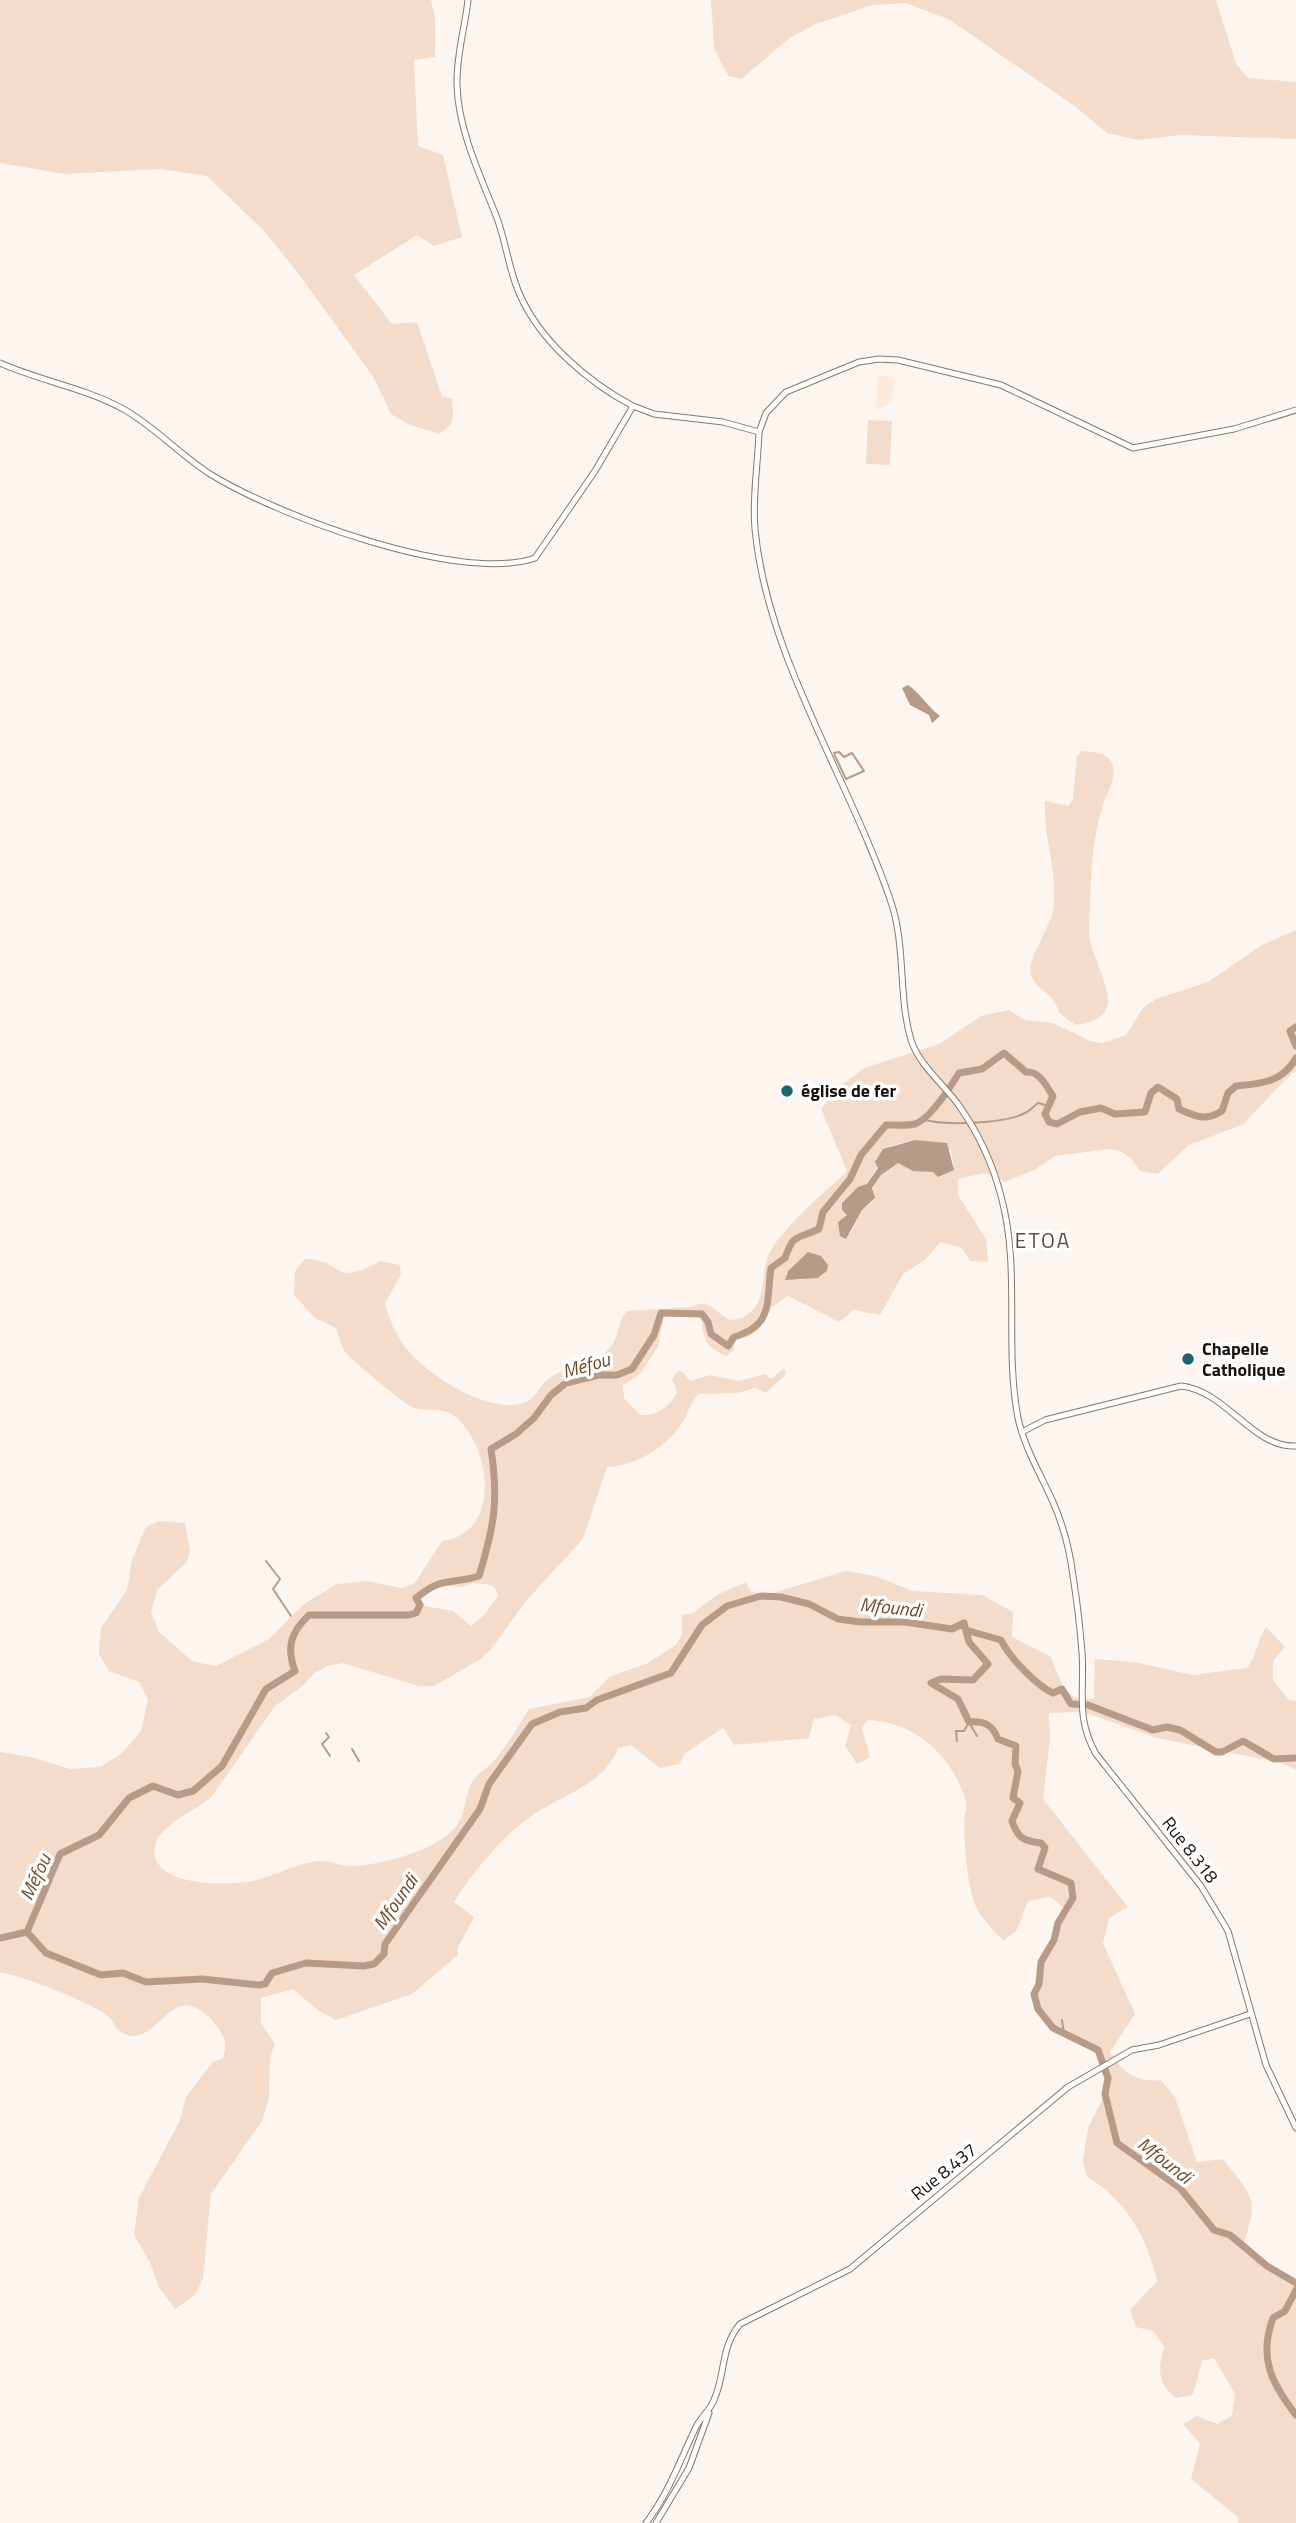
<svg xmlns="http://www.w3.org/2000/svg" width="1296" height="2523" font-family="'Titillium Web',sans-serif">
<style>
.built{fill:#fdeadb}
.green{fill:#f4dcca;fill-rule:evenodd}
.water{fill:#b79b86}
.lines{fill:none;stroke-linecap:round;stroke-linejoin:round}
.stream{stroke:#b79b86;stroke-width:2}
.river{stroke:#b79b86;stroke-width:7}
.tertiary-casing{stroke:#86776b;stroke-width:7}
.secondary-casing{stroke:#86776b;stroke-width:7}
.tertiary{stroke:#fff;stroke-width:5}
.secondary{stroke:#fff;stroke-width:5}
.poi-dot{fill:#19676b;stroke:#fff;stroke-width:2.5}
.labels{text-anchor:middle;stroke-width:7;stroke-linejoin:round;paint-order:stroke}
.poi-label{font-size:18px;font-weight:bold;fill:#18120e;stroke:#fff;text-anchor:start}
.street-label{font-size:18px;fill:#18120e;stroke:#fff}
.water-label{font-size:19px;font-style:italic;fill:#724826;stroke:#fff}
.quarter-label{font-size:21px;letter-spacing:2px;fill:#5b4d42;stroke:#fff}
</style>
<rect width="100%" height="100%" fill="#fdf5f0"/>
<path class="built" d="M878,375L892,377L895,383L891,402L876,411Z"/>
<g class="green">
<path d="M0,0H431L435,18V57L414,60L418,146L443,155L462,237L434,246L417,235L354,275L392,324L417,322L442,396L452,399C454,416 455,425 439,434L408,424L391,414L374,378L298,273L264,231L207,176L160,169L65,174L0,163Z"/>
<path d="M711,0H1216L1236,64L1248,78L1296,82V139L1182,135L1138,140L1107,133L1076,107L950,20L906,3L872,5L816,24L791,37L741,79L728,76L714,48Z"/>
<path d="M868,420L892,421L890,465L866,464Z"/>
<path d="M1082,751C1093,752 1110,752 1113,766C1116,780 1108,790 1104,802C1090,844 1091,886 1089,930C1089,966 1139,1017 1076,1025L1059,1013C1054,991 1036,991 1031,975C1026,958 1053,926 1054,904C1057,869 1043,835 1045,801L1069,806L1073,799L1077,756Z"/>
<path d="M1296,930V1071C1292,1073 1247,1119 1244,1124L1189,1145L1158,1174L1140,1171C1132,1159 1125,1150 1110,1149L1055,1156L1034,1170L1005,1182L984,1173L958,1179V1195L986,1239L988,1262L970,1261L962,1248L940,1242L925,1260L903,1274L880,1315L854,1310L839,1322L788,1296L772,1307L760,1328L750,1336L734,1340V1350L726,1356C709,1348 702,1341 702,1321L699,1317L664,1316L658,1347L639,1375L623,1385L624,1398L640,1415C656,1417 671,1406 677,1392L672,1379L678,1371L683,1372L690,1381L710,1375L739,1381L765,1374L771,1379L784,1368L786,1374L766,1393L755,1388L737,1393L699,1394C689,1403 689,1413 682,1423C666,1448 635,1466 607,1467L583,1539L525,1602L492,1648L479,1660L434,1686H419L342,1663L328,1666L314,1673L304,1685L275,1706L213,1795C198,1812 147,1827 155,1857C163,1886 224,1885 247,1882C271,1879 294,1863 319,1861C330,1860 339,1866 350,1866C379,1866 434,1851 454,1829C466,1816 464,1794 473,1780C478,1773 488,1768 493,1762C507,1746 518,1727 529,1709L590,1697L609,1677L648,1663L676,1645L682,1634V1615L693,1613L717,1595L746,1582L751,1592L770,1594L845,1571L875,1576L913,1591L982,1595L1013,1612L1012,1637L1050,1656L1064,1688L1075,1698L1094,1699L1095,1659L1135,1662L1192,1675L1247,1668C1257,1655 1257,1641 1266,1627L1285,1647L1273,1661V1680L1289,1700L1296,1701V1770L1282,1763L1157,1738L1083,1712L1049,1713L1050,1738L1043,1799L1128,1907L1109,1918L1103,1943L1135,2014L1110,2052C1122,2072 1137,2083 1161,2080L1175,2097L1197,2162L1223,2159C1254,2199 1259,2196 1243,2246L1267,2266L1296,2283V2523H1238L1239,2518L1191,2479L1200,2444L1183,2424L1197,2416L1217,2424L1232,2416L1235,2394L1214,2358L1202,2361L1193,2395L1175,2398C1157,2382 1158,2369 1164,2347L1153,2331L1136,2327L1130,2310L1157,2281C1149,2240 1124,2197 1087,2177L1083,2161L1088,2128L1105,2094L1108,2078L1098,2050L1053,2028L1038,2009L1034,1994L1039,1984L1041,1962L1054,1940L1058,1923L1066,1909L1050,1897L1028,1901L1017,1930L1003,1941C994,1930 978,1916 974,1902C966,1876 965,1849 964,1822C964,1815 968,1807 966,1801C952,1756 916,1722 868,1720L862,1728L870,1757L857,1764L845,1746L851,1725L835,1715L814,1719L809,1738L734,1745L723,1728L684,1754L680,1764L660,1768L631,1745L618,1748C604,1786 560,1795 530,1817C500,1839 474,1871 454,1902L474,1917L457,1949L458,1955L412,1994L336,2020L319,2011L293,1989L261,1998V2023L275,2044L270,2057L269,2098L262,2121L211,2194L203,2278L195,2295L175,2309L159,2287L150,2262L134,2235L139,2198L180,2120L186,2097L212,2063L223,2058C224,2053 226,2047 225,2042C221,2026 196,1998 178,2007C160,2015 143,2050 118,2030C114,2027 113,2020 109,2017C97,2005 17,1973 0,1973V1752L31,1757L70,1769L100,1767L122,1753L141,1731L148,1700L139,1682L109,1671L99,1654L101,1628L127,1590L132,1560L146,1527L159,1521L185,1523L190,1552L187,1562L157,1590L151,1613L159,1632L192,1661L216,1666L269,1639L304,1604L337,1584L366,1581L402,1588L415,1583L442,1541C501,1534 492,1450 457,1418C443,1405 427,1413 412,1407C405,1404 351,1360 346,1353C341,1347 339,1336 336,1328L315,1318L294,1295L295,1271L305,1259C344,1259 332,1289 380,1261L400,1265L401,1274L385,1304C389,1318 394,1330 402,1343C422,1372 489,1417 526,1402C536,1398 540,1385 548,1379C565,1366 589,1367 606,1352C619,1341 617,1323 627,1311L692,1307C717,1292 720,1335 748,1314C769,1299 759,1270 771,1250C784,1227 827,1190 847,1171L821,1109L839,1087L864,1068L939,1044L981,1016L1009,1010L1025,1020L1053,1023L1090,1041L1103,1043L1126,1035L1143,1008L1156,999L1208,982L1262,945ZM915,1140L951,1150L954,1167L927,1172L898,1163C882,1174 871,1180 873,1201L862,1210L850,1234L838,1222L847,1215L842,1203L858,1188L865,1187L890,1146ZM808,1253L827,1271L821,1277L798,1280L785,1274ZM473,1583C484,1585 496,1581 498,1596L484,1615L471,1626L453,1611L424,1606L420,1600L440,1585L461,1587Z"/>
</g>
<g class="water">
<path d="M908,685C921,694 927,706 940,716L932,723L929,715L910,705L902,688Z"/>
<path d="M915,1140L947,1143L954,1170L938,1177L933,1172L913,1171L898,1163L881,1175L872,1188L875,1198L862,1210L846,1239L840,1236L838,1222L847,1215L842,1210V1203L858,1187L867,1184L878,1168L875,1162L883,1149Z"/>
<path d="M808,1252L821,1256L828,1265L827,1271L818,1278L785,1280L788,1271Z"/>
</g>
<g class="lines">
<g class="stream">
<path d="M839,752L844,757L852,753L864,771L846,779L835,756L834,753Z"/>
<path d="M921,1119C943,1126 1005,1124 1025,1113C1030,1111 1034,1106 1038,1103L1049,1106"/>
<path d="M266,1561L280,1579L273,1589L291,1616"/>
<path d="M326,1733L329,1737L322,1744L330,1756"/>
<path d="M957,1741L956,1731H964L969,1722L977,1736"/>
<path d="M352,1749L359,1761"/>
<path d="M1062,2020L1064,2034"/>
</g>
<g class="river">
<path d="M1296,1027L1290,1031L1296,1046"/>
<path d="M969,1631L1001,1640C1009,1657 1037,1686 1053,1693L1062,1689L1071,1704L1088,1705L1153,1730L1167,1727L1180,1730L1216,1752H1222L1243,1741L1274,1759L1296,1758"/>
<path d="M27,1932L46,1953L101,1975L123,1973L146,1982L202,1979L259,1985L265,1984L272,1973L306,1963L364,1966L374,1964L384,1954L385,1944L480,1809L489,1784L532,1724L560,1712L586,1708L597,1700L671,1673L702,1625L727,1606L761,1596L781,1597L809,1604L838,1619L860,1622H905L952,1629L964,1623L969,1642L988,1664L973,1680L941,1679L931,1683L958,1699L969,1722C984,1721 992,1724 998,1739L1016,1746L1015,1764L1018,1771L1013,1798L1020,1803L1012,1821C1018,1838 1023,1841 1041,1843L1045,1848L1038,1869L1071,1883L1073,1898L1058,1923L1054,1940L1041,1962L1039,1984L1034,1994L1038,2009L1053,2028L1098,2050L1108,2078L1105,2094L1117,2143L1180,2188L1214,2230L1230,2235L1267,2266L1296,2283"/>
<path d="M0,1938L27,1932L60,1854L99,1835L129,1798L153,1786L178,1795L193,1791L222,1766L266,1689L295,1671C286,1647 291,1632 309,1615H409L416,1613L420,1605L416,1598C442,1576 450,1585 479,1576C494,1527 499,1501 491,1449L516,1434L534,1418L551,1395L566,1383L599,1375H617L632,1369L654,1335L661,1313L702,1314L708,1322L711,1334L728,1346L734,1337C774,1325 766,1302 771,1268L785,1258C794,1233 795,1240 819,1229L823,1212L850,1179L861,1155L886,1125C895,1125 907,1126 915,1124C930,1119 951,1086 959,1073L982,1069L1004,1053L1026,1072C1040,1071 1046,1086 1053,1096L1045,1114L1049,1122L1057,1124L1080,1112L1101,1108L1115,1114L1145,1112L1151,1093L1158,1087L1177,1099L1179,1109C1196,1116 1204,1122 1222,1111L1228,1093L1236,1086C1261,1084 1283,1082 1296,1058"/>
<path d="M1296,2290L1285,2311L1273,2318C1258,2358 1272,2384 1296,2415"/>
</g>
<defs>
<g id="tertiary">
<path d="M468,0C465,28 456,56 457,85C458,128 479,173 495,213C506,239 508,269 520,295C540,341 589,383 633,406"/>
<path d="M759,432L766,413L786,392L859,362L879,359L898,360L1001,385L1133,448L1234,429L1296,410"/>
<path d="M1022,1432L1045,1420L1181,1386C1227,1391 1252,1448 1296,1446"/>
</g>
<g id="secondary">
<path d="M0,363C40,381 86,388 125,410C155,427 180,455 210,474C276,515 460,584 535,558L595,471L633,406L654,414L723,422L759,432C758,464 752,498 755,529C767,658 850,780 891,902C906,946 898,996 911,1040C920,1067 945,1085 960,1107C978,1133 993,1165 1001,1196C1021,1269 1004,1344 1018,1418C1024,1447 1041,1475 1053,1502C1063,1525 1070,1551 1073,1576C1077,1601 1080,1627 1082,1652C1085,1691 1075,1717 1096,1754L1201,1886L1228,1931L1266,2065L1296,2128"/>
<path d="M646,2523C669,2493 680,2460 696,2427C701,2417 710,2410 714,2400C726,2373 720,2348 740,2324L850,2269L1068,2087L1132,2050L1159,2045L1250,2014"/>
<path d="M656,2523L689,2468L709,2413"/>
</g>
</defs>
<use href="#tertiary" class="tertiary-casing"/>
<use href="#secondary" class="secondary-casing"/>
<use href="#tertiary" class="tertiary"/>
<use href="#secondary" class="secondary"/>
</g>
<g class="poi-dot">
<circle cx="787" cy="1091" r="7"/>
<circle cx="1188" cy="1359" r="7"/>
</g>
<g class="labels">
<g class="poi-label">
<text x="801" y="1097">église de fer</text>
<text x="1202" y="1355">Chapelle<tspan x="1202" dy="21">Catholique</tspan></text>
</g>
<g class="street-label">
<text transform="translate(1190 1850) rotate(52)" y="6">Rue 8.318</text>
<text transform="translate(944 2172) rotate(-39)" y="6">Rue 8.437</text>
</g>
<g class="water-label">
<text transform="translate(586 1365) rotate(-16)" y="7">Méfou</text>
<text transform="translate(891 1607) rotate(6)" y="7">Mfoundi</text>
<text transform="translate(35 1877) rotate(-65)" y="7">Méfou</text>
<text transform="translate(395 1902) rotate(-55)" y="7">Mfoundi</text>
<text transform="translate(1165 2160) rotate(38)" y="7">Mfoundi</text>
</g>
<g class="quarter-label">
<text x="1043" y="1248">ETOA</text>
</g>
</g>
</svg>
